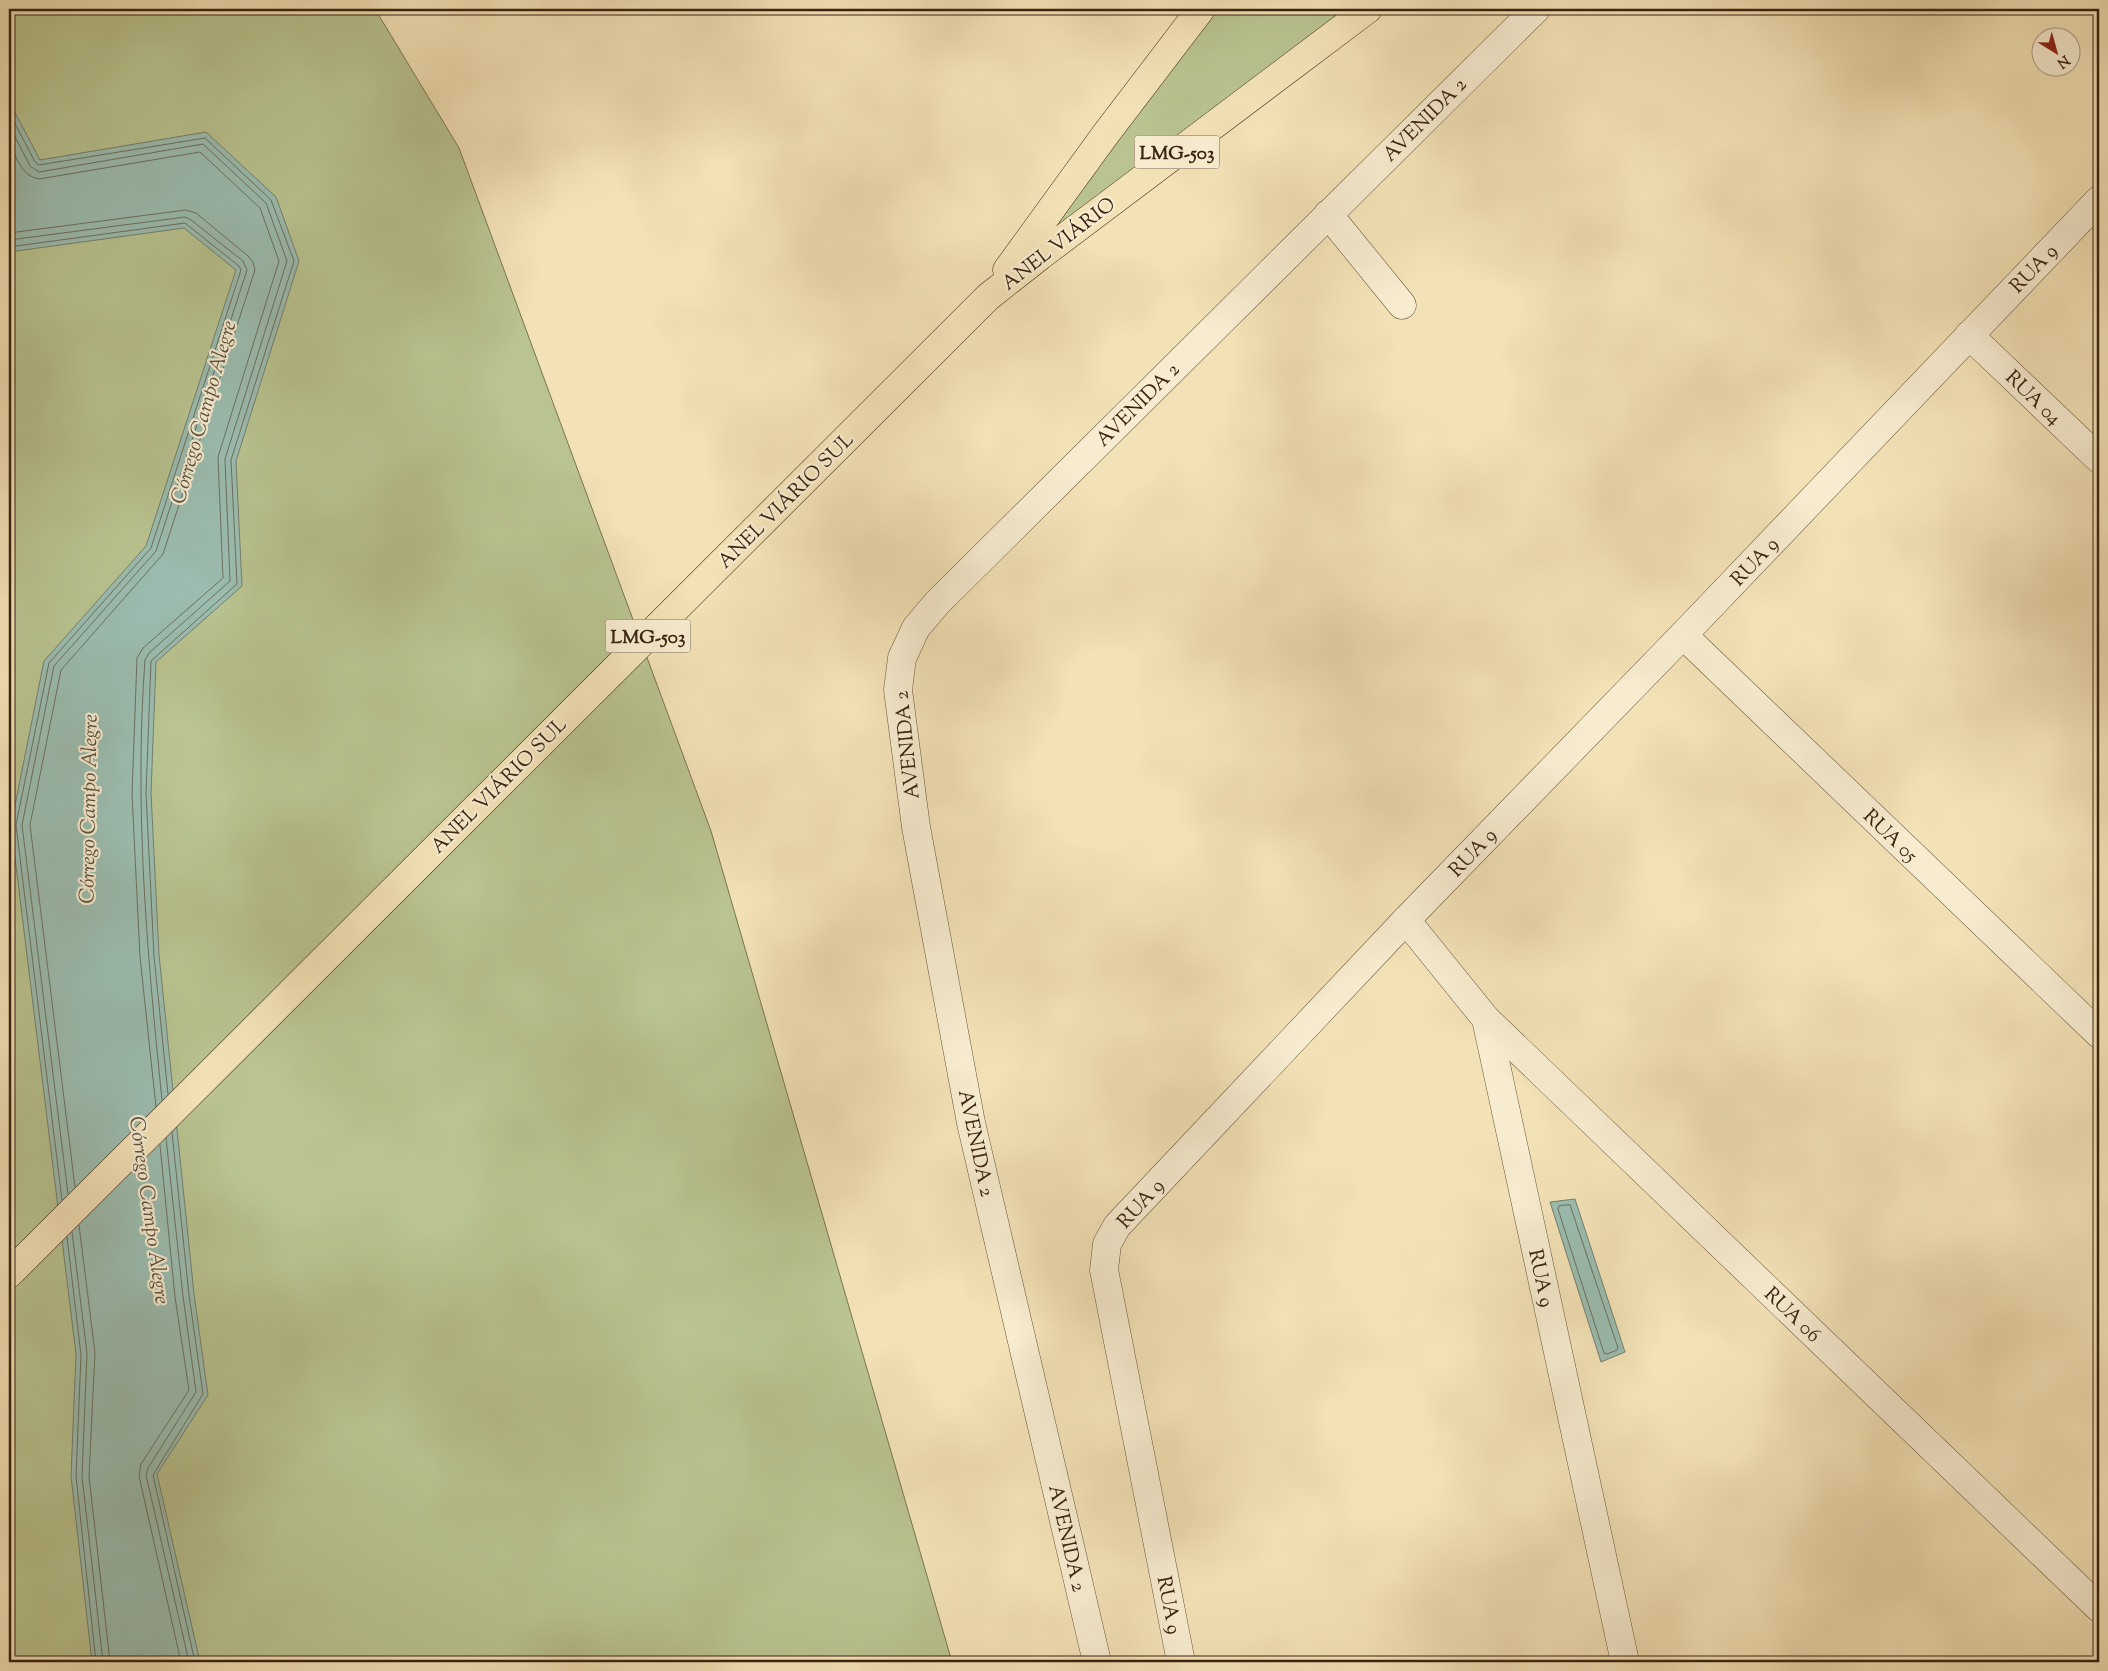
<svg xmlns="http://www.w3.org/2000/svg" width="2108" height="1671" font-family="'Sorts Mill Goudy',serif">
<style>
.green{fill:#b9c490;stroke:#7a7450}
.water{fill:#9bbdb0;stroke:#747f70}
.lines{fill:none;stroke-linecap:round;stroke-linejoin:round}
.shore{stroke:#6a7060;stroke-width:1}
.minor-casing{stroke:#68533a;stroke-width:29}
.major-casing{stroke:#3a2311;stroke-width:29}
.minor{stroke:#f7ecd0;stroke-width:28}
.major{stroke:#f3e2b6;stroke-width:28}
.labels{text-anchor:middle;stroke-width:4.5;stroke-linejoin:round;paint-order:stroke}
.shield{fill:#f7ecd0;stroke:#735f4a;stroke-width:1}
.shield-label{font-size:19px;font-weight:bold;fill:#3a2311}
.street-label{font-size:20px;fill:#3a2311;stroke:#f7ecd0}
.water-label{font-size:21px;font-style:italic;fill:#575141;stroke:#f7ecd0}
</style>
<rect width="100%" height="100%" fill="#f3e2b6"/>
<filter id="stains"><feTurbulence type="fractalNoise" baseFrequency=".004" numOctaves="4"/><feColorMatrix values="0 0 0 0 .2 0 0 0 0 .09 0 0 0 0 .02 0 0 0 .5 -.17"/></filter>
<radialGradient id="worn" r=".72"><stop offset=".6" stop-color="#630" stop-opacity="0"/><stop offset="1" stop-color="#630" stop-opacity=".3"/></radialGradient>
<g class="green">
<path d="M9,9H375L459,148L711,831L952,1662H9Z"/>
<path d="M1201,9H1368L1040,256L1041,221Z"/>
</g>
<g class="water">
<path d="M9,101L40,160L206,132L276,197L299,261L236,461L242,586L156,662L151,793L159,955L194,1294L208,1395L157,1474L200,1662H92L71,1476L76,1354L11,825L44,661L146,546L236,270L184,228L9,252Z"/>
<path d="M1575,1199L1625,1352L1601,1362L1550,1202Z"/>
</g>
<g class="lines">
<g class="shore">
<path d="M9,112L35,162L39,165L205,138L271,200L294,261L231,460L237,584L151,661L146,793L154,956L168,1094"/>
<path d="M9,125L30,166L39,172L203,144L266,203L287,261L225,459L230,581L149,653L145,660C134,807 147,953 162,1100"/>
<path d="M9,142C16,156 21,176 39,179L200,152L260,208L279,261L218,457L223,578L143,648L137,658L132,794L140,957L156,1107"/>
<path d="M9,233L186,210L196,213L248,256L253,262L255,270L163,554L61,670L30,825L75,1187"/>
<path d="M9,240L185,217L191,220L243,261L247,270L156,551L54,666L22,825L68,1194"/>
<path d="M9,247L185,223L239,266L241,270L151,548L49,663L16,825L62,1200"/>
<path d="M172,1132L189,1295L203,1394L153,1475L195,1662"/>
<path d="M166,1138L183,1296L196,1392L148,1468L146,1475L189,1662"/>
<path d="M160,1145L175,1297L189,1390L141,1464L139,1476L181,1662"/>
<path d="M1570,1205L1618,1348L1617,1350L1607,1354L1604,1353L1558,1209L1559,1206Z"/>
<path d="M79,1225L95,1353L89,1476L110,1662"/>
<path d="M72,1232L87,1353L82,1476L103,1662"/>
<path d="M67,1237L81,1355L76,1476L96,1662"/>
</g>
<defs>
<g id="minor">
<path d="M1328,214L1402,305"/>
<path d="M1969,335L2099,459"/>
<path d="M1683,635L2099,1034"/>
<path d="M1406,920L1486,1019L1625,1662"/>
<path d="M1486,1019L2099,1608"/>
<path d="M1097,1662L971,1123L916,827L898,690L902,658L916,628L937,603L1536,9"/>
<path d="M1181,1662L1104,1270L1107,1244L1117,1226L1406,920L1683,635L2099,200"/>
</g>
<g id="major">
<path d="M1007,270L1105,135L1201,9"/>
<path d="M9,1274L988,297L1040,256L1368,9"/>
</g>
</defs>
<use href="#minor" class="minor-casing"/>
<use href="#major" class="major-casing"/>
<use href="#minor" class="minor"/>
<use href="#major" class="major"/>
</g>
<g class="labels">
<g class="shield">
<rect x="1134.5" y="135.5" width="85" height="33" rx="4"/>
<rect x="605.5" y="619.5" width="85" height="33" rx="4"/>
</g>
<g class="shield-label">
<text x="1177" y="159">LMG-503</text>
<text x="648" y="643">LMG-503</text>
</g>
<g class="street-label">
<text transform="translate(1424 119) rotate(-45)" y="7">AVENIDA 2</text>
<text transform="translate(1058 243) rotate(-38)" y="7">ANEL VIÁRIO</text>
<text transform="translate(2033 268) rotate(-46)" y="7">RUA 9</text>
<text transform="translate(2034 397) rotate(44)" y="7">RUA 04</text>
<text transform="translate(1137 404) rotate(-45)" y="7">AVENIDA 2</text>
<text transform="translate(785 500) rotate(-45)" y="7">ANEL VIÁRIO SUL</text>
<text transform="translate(1754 561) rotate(-46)" y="7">RUA 9</text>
<text transform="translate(906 745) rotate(-96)" y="7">AVENIDA 2</text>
<text transform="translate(498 785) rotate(-45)" y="7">ANEL VIÁRIO SUL</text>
<text transform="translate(1891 835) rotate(44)" y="7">RUA 05</text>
<text transform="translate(1472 852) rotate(-46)" y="7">RUA 9</text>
<text transform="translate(977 1143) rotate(78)" y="7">AVENIDA 2</text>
<text transform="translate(1140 1203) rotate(-48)" y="7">RUA 9</text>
<text transform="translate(1542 1278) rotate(78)" y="7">RUA 9</text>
<text transform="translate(1793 1314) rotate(44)" y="7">RUA 06</text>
<text transform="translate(1068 1538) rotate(77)" y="7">AVENIDA 2</text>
<text transform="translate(1170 1605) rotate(79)" y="7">RUA 9</text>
</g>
<g class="water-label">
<text transform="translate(203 412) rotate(-74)" y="7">Córrego Campo Alegre</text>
<text transform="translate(88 809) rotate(-89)" y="7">Córrego Campo Alegre</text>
<text transform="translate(150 1210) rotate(82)" y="7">Córrego Campo Alegre</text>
</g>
</g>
<rect width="2108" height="1671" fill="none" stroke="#f3e2b6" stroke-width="30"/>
<rect x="10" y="10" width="2088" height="1651" fill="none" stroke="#3a2311" stroke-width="2.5"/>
<rect x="15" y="15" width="2078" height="1641" fill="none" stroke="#3a2311"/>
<g transform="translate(2056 52) rotate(143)"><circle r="24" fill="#f7ecd0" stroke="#ab9c84"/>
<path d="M0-4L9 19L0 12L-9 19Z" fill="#8f2418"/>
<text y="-8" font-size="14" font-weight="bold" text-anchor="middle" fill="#3a2311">N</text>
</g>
<rect width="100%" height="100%" filter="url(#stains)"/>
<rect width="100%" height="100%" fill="url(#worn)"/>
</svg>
